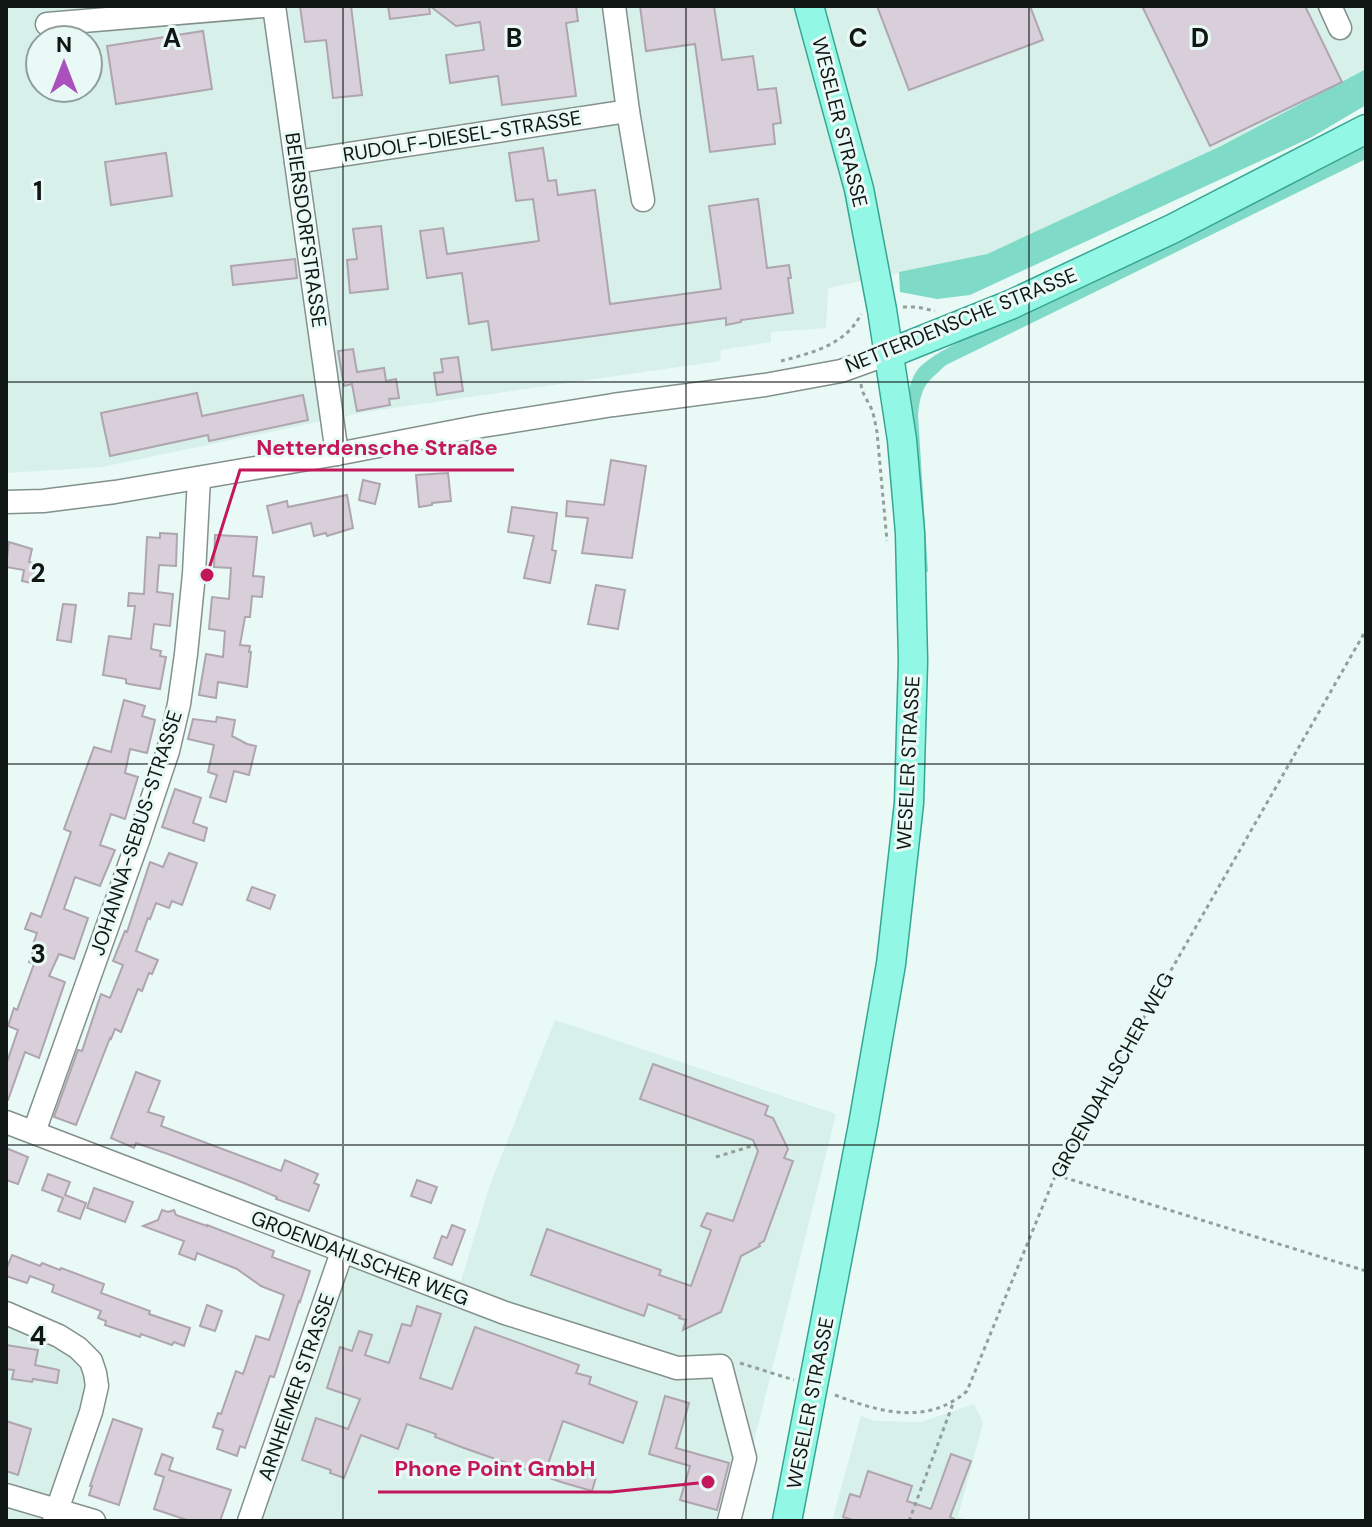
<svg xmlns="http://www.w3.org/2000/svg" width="1372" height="1527" font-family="'DM Sans',sans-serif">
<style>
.built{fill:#d7f0e9;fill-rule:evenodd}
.green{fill:#7fdbc7}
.building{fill:#d8cfda;stroke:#aea5af;stroke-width:2}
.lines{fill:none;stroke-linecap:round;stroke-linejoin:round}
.minor-casing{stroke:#83918d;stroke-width:25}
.major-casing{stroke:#35a691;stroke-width:31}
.path{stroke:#939f9c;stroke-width:3;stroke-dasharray:4 4;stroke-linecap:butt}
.minor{stroke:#fff;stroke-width:22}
.major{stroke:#92f8e5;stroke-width:28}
.grid{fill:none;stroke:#101614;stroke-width:2;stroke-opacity:0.55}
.labels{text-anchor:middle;stroke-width:6;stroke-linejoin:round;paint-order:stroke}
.street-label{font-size:20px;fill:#101614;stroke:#e9f9f5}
.grid-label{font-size:26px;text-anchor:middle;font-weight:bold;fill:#101614;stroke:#e9f9f5;stroke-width:6;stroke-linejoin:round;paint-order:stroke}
.leader{fill:none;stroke:#c2185b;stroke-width:3}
.callout-dot{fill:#c2185b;stroke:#e9f9f5;stroke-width:3}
.callout-label{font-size:22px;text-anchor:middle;font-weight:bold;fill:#c2185b;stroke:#e9f9f5;stroke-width:6;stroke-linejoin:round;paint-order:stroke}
</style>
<rect width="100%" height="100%" fill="#e9f9f5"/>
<g class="built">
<path d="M6,6H1366V69L1221,146L987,254L828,288L826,328L771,332V342L721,350L720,361L365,412L102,467L6,473ZM40,40H88V88H40Z"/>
<path d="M555,1020L836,1114L754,1441L740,1521H247L345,1237L461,1281L490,1185Z"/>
<path d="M6,1321L75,1351L87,1387L64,1506L114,1521H6Z"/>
<path d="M974,1404L983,1423L958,1516L970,1521H832L861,1416L875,1421L921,1422Z"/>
</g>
<g class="green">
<path d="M1366,69V105L1312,137L970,295L937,299L900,292L899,272L987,254L1221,146Z"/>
<path d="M1366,143V159L946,365C925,384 921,386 918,415L928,572L921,571L908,398C909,388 912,376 919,368C932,354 967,338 985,328Z"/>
</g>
<g class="building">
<path d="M300,6H351L362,95L333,98L326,40L305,42Z"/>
<path d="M388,6H429L430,14L390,19Z"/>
<path d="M430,6H576L578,21L566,23L576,96L502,105L498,76L450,83L446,55L484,50L480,22L456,26Z"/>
<path d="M640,6H714L722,60L753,56L758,90L776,88L781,123L773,124L775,144L710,152L695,44L646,51Z"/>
<path d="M877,6H1030L1043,40L909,90Z"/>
<path d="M1142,6H1305L1342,82L1210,146Z"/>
<path d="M203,31L212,89L116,104L107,46Z"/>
<path d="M543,148L548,181L556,180L558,195L595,190L610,304L721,289L709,206L758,199L767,268L789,265L791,278H788L793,313L741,320V322L726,325V318L492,350L488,321L469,324L462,273L427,278L420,231L443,228L447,254L539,241L533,199L516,201L509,153Z"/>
<path d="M166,153L172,196L111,205L105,162Z"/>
<path d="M381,226L388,289L350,293L347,260L357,259L353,229Z"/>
<path d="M295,259L297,278L233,285L231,266Z"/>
<path d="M353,349L357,372L384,368L386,381L396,379L399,398L389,399L390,405L357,411L352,384L344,386L338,351Z"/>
<path d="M458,357L463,391L437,395L434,373L443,372L441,359Z"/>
<path d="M197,393L202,416L303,395L308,420L209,441L208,435L110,456L101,413Z"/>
<path d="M611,460L646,466L632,558L582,553L588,518L566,516L567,501L604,505Z"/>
<path d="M448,473L451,501L432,503V505L419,507L416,475Z"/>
<path d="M363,480L380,484L375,504L359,500Z"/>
<path d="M347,495L353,528L327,536L326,533L314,536L311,523L273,533L267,506L287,501L288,507Z"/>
<path d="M512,507L557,513L552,550L556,551L550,583L524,578L534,536L508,532Z"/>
<path d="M160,533L177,534L176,566L159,565L157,592L173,594L170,626L154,624L151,649L161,651L160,656L166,657L160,689L129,684L126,683V679L103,675L109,636L131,639L135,606H128L129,593L144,594L147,537L160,538Z"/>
<path d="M215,535L257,537L253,576L264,577L262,597L252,596L250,617H245L240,645L250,646L249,652H251L247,687L218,682L216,698L199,695L206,654L223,657L225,631L209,629L212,597L229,599L231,568L214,567Z"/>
<path d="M9,542L32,549L29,562L40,564L36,584L22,581L24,570L6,567Z"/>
<path d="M596,585L625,590L618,629L588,624Z"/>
<path d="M63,604L76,605L71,642L57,640Z"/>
<path d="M124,700L145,706L142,716L155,720L147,753L130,749L125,773L138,777L125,819L111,814L100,845L115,850L100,886L75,877L64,909L88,918L74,959L59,954L49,976L65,982L39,1058L25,1052L8,1100H6V1065L18,1030L8,1026L14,1008L17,1010L34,964L29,962L33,951L31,950L37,933L25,929L31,913L41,917L71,832L64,829L94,747L111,752Z"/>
<path d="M217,717L235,720L232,736L247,744L256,746L249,775L234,771L226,802L210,797L217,775L208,772L214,745L188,739L193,719L216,722Z"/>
<path d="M175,789L201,798L193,823L207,828L204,841L162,827Z"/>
<path d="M169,853L197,863L182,905L172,901L169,908L156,903L150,919L148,918L136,951L158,960L152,974L149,973L142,991L138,989L121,1032L115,1029L111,1039L110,1038L76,1125L54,1117L78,1050L82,1051L101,994L110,998L123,965L113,961L125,931L127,932L150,862L163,867Z"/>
<path d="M252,887L275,895L270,909L247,900Z"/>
<path d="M653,1064L768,1106L765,1115L773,1118L788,1149L784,1158L793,1161L764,1241L759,1244L760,1246L741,1256L721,1312L683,1330L686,1320L679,1318L680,1316L648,1304L644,1316L531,1275L547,1229L661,1270L659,1275L691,1286L711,1230L701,1226L707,1213L733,1221L758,1151L753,1140L640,1099Z"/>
<path d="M136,1072L160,1081L148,1112L164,1117L161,1126L281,1171L285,1160L318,1174L314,1183L319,1185L309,1211L276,1199L277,1197L244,1183L168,1154L136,1143L134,1148L111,1138Z"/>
<path d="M6,1148L28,1157L18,1184L6,1180Z"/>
<path d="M48,1174L70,1182L65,1195L86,1203L80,1219L58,1211L63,1198L42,1190Z"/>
<path d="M417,1180L437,1187L431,1203L411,1196Z"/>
<path d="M94,1188L133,1202L125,1222L87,1208Z"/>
<path d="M162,1210L168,1212L174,1210L176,1215L207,1226V1225L274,1251L272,1257L310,1271L300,1302L299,1301L274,1377L270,1376L245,1448L240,1446L237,1456L217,1449L223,1430L213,1427L218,1413L221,1414L236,1371L243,1374L256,1336L269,1340L284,1295L261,1286L237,1269L197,1253L195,1260L179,1254L184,1241L143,1226L158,1220Z"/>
<path d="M452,1225L465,1230L452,1265L434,1258L442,1236L447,1238Z"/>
<path d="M12,1255L40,1266L42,1263L60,1270L61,1268L104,1284L101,1293L150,1311L149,1314L190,1328L184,1346L174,1342L172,1345L141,1334L140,1337L105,1325L106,1321L98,1318L101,1311L52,1292L54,1285L30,1276L27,1283L6,1276V1270Z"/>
<path d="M207,1305L222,1311L215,1331L200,1326Z"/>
<path d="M417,1306L441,1314L420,1378L452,1389L475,1327L579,1365L576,1373L591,1377L589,1384L637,1402L623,1443L563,1421L548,1464L596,1477L592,1491L561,1482L464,1448L435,1437L436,1434L407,1424L398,1449L361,1435L344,1478L330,1473L331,1470L302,1460L316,1418L348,1429L360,1399L327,1388L340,1347L352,1351L359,1331L372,1335L365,1355L389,1363L402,1324L411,1326Z"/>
<path d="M6,1345L38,1350L35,1365L59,1370L57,1383L33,1379L32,1382L12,1379L14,1370L6,1369Z"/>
<path d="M665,1396L689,1403L676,1448L729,1463L717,1510L680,1500L690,1466L649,1454Z"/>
<path d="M113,1419L142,1429L119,1505L89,1495L92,1486H90Z"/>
<path d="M6,1421L31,1429L18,1475L6,1471Z"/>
<path d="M162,1454L173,1458L169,1470L231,1490L220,1521H190L154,1509L164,1477L155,1474Z"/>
<path d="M951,1454L971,1461L950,1517L958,1521H856L843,1517L850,1494L860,1497L868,1471L912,1486L907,1501L931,1509Z"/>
</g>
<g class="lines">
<defs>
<g id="minor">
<path d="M274,6L337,454"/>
<path d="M1330,6L1340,28"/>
<path d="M47,24L263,6"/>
<path d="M628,111L643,200"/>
<path d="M296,162L628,111L614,6"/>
<path d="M6,502L43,501L115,492L337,454L482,426L613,405L765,385L841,371L888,354"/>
<path d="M6,1122L505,1313L677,1368L721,1366L745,1458L729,1521"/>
<path d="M34,1132L139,838L168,751L179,704L186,654L194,574L199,478"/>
<path d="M6,1313L59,1336L78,1348L91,1361L95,1373L97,1386L91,1412L57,1510L54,1521"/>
<path d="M6,1495L94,1521"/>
<path d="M249,1521L342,1252"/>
</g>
<g id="major">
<path d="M888,354L1010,305L1172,229L1366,129"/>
<path d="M787,1521L863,1125L891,964L909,803L913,661L910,533L902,440L882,310L859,189L809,6"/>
</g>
</defs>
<use href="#minor" class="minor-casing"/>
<use href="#major" class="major-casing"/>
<g class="path">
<path d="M903,307H917L935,311"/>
<path d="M781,361C811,353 846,345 861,314"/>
<path d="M861,384C862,393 865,396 869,404C874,412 875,423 877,432L887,541"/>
<path d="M716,1157L755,1145"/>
<path d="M1056,1175L1366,1271"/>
<path d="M740,1363L794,1380"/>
<path d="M835,1395C879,1412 927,1426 967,1391L1060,1164L1366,630"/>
<path d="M909,1521L954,1401"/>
</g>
<use href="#minor" class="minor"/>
<use href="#major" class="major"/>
</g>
<path class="grid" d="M343,6V1521M686,6V1521M1029,6V1521M6,382H1366M6,764H1366M6,1145H1366"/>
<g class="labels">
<g class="street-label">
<text transform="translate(840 122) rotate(76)" y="7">WESELER STRASSE</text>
<text transform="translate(462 136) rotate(-9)" y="7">RUDOLF-DIESEL-STRASSE</text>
<text transform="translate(306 230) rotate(82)" y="7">BEIERSDORFSTRASSE</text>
<text transform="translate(961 320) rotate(-22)" y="7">NETTERDENSCHE STRASSE</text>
<text transform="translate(908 763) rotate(-87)" y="7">WESELER STRASSE</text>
<text transform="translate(136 833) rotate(-72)" y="7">JOHANNA-SEBUS-STRASSE</text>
<text transform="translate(1112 1075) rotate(-61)" y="7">GROENDAHLSCHER WEG</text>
<text transform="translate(360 1258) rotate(21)" y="7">GROENDAHLSCHER WEG</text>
<text transform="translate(296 1387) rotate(-71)" y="7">ARNHEIMER STRASSE</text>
<text transform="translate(810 1403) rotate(-79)" y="7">WESELER STRASSE</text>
</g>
</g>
<g class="grid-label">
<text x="172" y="47">A</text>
<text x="514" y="47">B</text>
<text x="858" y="47">C</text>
<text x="1200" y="47">D</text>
<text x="38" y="200">1</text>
<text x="38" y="582">2</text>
<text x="38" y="963">3</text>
<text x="38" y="1345">4</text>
</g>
<path class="leader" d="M207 575L240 470H514M708 1482L611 1492H378"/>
<g class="callout-dot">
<circle cx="207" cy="575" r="8"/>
<circle cx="708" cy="1482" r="8"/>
</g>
<g class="callout-label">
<text x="377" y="455">Netterdensche Straße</text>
<text x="495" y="1476">Phone Point GmbH</text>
</g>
<rect width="1372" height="1527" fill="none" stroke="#101614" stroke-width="16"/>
<g transform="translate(64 64)"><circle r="38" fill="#e9f9f5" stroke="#929e9b" stroke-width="2"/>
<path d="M0-6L14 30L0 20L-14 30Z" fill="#ab51bc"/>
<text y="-12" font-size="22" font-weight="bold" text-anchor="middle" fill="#101614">N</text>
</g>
</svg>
